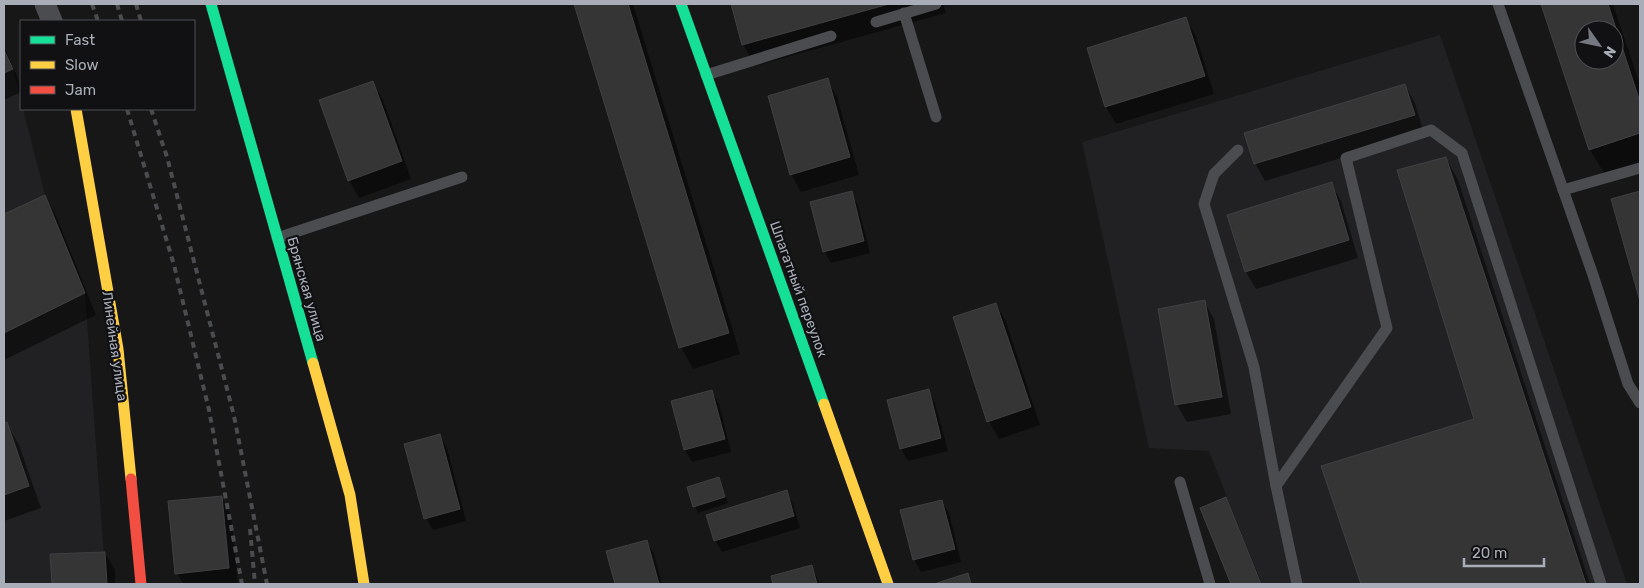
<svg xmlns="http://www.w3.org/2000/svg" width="1644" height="588" font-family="Rubik,sans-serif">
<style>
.built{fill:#212123}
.shadow{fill:#0007;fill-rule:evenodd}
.building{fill:#353536;stroke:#3f4043;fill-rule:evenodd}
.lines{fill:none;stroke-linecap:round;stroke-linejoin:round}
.lane{stroke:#4b4c50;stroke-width:11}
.street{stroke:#4b4c50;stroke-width:21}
.fast{stroke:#16e098;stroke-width:11}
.slow{stroke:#ffcf43;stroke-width:11}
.jam{stroke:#f24e42;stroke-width:11}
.rail{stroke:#4b4c4f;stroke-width:4;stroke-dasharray:6 5;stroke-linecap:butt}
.labels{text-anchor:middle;stroke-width:4.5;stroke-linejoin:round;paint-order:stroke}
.street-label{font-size:14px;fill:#a8adb8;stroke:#111113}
</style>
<rect width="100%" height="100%" fill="#171717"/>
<g class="built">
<path d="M1440,35L1627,584H1261L1209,451L1149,448L1082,142Z"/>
<path d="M4,48L13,69L21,102V109H23L45,195L85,293L106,584H4Z"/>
</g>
<g class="shadow">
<path d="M575,4H633L740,354L693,369L681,347Z"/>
<path d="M732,4H943L946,13L755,66L743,44Z"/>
<path d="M1542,4H1613L1640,85V165L1606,176L1590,150ZM1584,30H1614V60H1584Z"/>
<path d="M1186,19L1196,36L1214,94L1116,124L1106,107L1089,49Z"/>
<path d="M4,47L21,85V92L4,100Z"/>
<path d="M827,80L837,97L859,175L801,192L791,174Z"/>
<path d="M373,83L383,100L411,179L359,198L349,180Z"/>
<path d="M1405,85L1415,103L1424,133L1265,181L1255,163Z"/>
<path d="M1446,158L1458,180L1590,584H1362L1322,467L1476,420Z"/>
<path d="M1331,183L1341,201L1358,258L1256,289L1246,272L1229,216Z"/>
<path d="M1640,192V296L1613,200Z"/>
<path d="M851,193L858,205L870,253L831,263L824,251Z"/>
<path d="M45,197L57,218L96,315L4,360V216Z"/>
<path d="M1204,301L1214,319L1231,414L1187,422L1177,405Z"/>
<path d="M996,304L1006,322L1040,425L999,439L989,421Z"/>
<path d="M928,390L935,403L948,451L908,461L901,449Z"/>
<path d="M712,392L719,404L731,452L692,462L685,450Z"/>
<path d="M6,423L19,445L41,508L4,521V424Z"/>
<path d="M440,436L447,448L466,521L433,530L426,518Z"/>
<path d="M718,478L728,503L698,513L688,488Z"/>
<path d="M786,492L793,504L800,528L722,552L715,540Z"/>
<path d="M221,497L231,515L238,584H183L177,573Z"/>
<path d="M1225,499L1232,511L1262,584H1232L1202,509Z"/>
<path d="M941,501L949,513L961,562L921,572L914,559Z"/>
<path d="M647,542L654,554L662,584H616L607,552Z"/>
<path d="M105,553L115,570V584H53L52,555Z"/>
<path d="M812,567L820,584H775L773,577Z"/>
</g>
<g class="building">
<path d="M574,4H628L729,333L679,348Z"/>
<path d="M731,4H889L742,45Z"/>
<path d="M1541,4H1608L1640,102V133L1589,150ZM1584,30H1614V60H1584Z"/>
<path d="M1186,17L1205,76L1105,107L1087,48Z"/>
<path d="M4,50L13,69L4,73Z"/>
<path d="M828,78L850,157L790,175L768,96Z"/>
<path d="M373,81L402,161L348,181L319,100Z"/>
<path d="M1405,84L1415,115L1254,164L1244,133Z"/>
<path d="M1446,157L1586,584H1361L1321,466L1474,419L1397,170Z"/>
<path d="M1332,182L1349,240L1245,272L1227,215Z"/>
<path d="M852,191L864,241L823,252L810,202Z"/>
<path d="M1640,191V301L1611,199Z"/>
<path d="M45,195L85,293L4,333V214Z"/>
<path d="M1205,300L1222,397L1175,405L1158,309Z"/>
<path d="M996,303L1031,407L987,422L953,317Z"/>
<path d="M929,389L941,438L900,449L887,400Z"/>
<path d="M712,390L725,439L684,450L671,401Z"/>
<path d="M7,422L29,486L4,495V423Z"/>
<path d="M440,434L460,509L424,519L404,444Z"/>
<path d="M719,477L725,497L693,507L687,487Z"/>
<path d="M787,490L794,516L714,541L706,515Z"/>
<path d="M222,496L229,568L175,574L168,501Z"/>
<path d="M1226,497L1261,584H1231L1200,508Z"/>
<path d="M942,500L955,549L913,560L900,510Z"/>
<path d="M647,540L659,584H615L606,551Z"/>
<path d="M105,552L107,584H52L50,554Z"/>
<path d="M812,565L817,584H773L771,576Z"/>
<path d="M968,573L971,584H934Z"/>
</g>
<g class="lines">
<g class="lane">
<path d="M1498,4L1593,275L1628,384L1640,403"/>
<path d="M904,13L936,117"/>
<path d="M876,22L936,4"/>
<path d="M706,75L831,36"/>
<path d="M1238,150L1214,174L1204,204L1254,367L1276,486"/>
<path d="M1563,190L1640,168"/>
<path d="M277,238L462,177"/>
<path d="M1180,482L1210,584"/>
<path d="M1297,584L1276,486L1387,328L1346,158L1431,130L1462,153L1601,584"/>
</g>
<path class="street" d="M45,4L52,21"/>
<g class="fast">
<path d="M211,4L313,363"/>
<path d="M681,4L824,404"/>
</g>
<g class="slow">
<path d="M76,109L118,349L131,479"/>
<path d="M313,363L350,495L364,584"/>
<path d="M824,404L888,584"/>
</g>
<path class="jam" d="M131,479L141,584"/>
<g class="rail">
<path d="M92,4L98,21"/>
<path d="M117,4L122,21"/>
<path d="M136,4L141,21"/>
<path d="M127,109L174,265L209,410L242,584"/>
<path d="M151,109L167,157L234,416L267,584"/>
<path d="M250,529L255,584"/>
</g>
</g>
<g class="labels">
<g class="street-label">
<text transform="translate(307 289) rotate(74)" y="5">Брянская улица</text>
<text transform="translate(799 289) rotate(70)" y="5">Шпагатный переулок</text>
<text transform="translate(115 346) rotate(82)" y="5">Линейная улица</text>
</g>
</g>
<rect width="1644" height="588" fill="none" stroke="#a8adb8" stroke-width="10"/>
<rect x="20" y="20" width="175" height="90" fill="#111113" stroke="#4d4f55"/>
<rect x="30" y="36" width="25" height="8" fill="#16e098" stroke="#4d4f55"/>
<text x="65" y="45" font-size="15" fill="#a8adb8">Fast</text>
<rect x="30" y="61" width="25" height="8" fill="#ffcf43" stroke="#4d4f55"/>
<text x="65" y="70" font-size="15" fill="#a8adb8">Slow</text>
<rect x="30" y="86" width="25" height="8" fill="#f24e42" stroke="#4d4f55"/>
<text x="65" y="95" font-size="15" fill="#a8adb8">Jam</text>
<g transform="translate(1599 45) rotate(123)"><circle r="24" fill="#111113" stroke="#4d4f55"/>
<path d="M0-4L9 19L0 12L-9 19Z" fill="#757880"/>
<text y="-8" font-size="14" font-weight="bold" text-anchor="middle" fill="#a8adb8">N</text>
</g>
<path d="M1464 558v8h80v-8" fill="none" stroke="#a8adb8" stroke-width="2.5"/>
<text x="1472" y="558" font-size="15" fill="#a8adb8" stroke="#111113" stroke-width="4" paint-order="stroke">20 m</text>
</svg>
